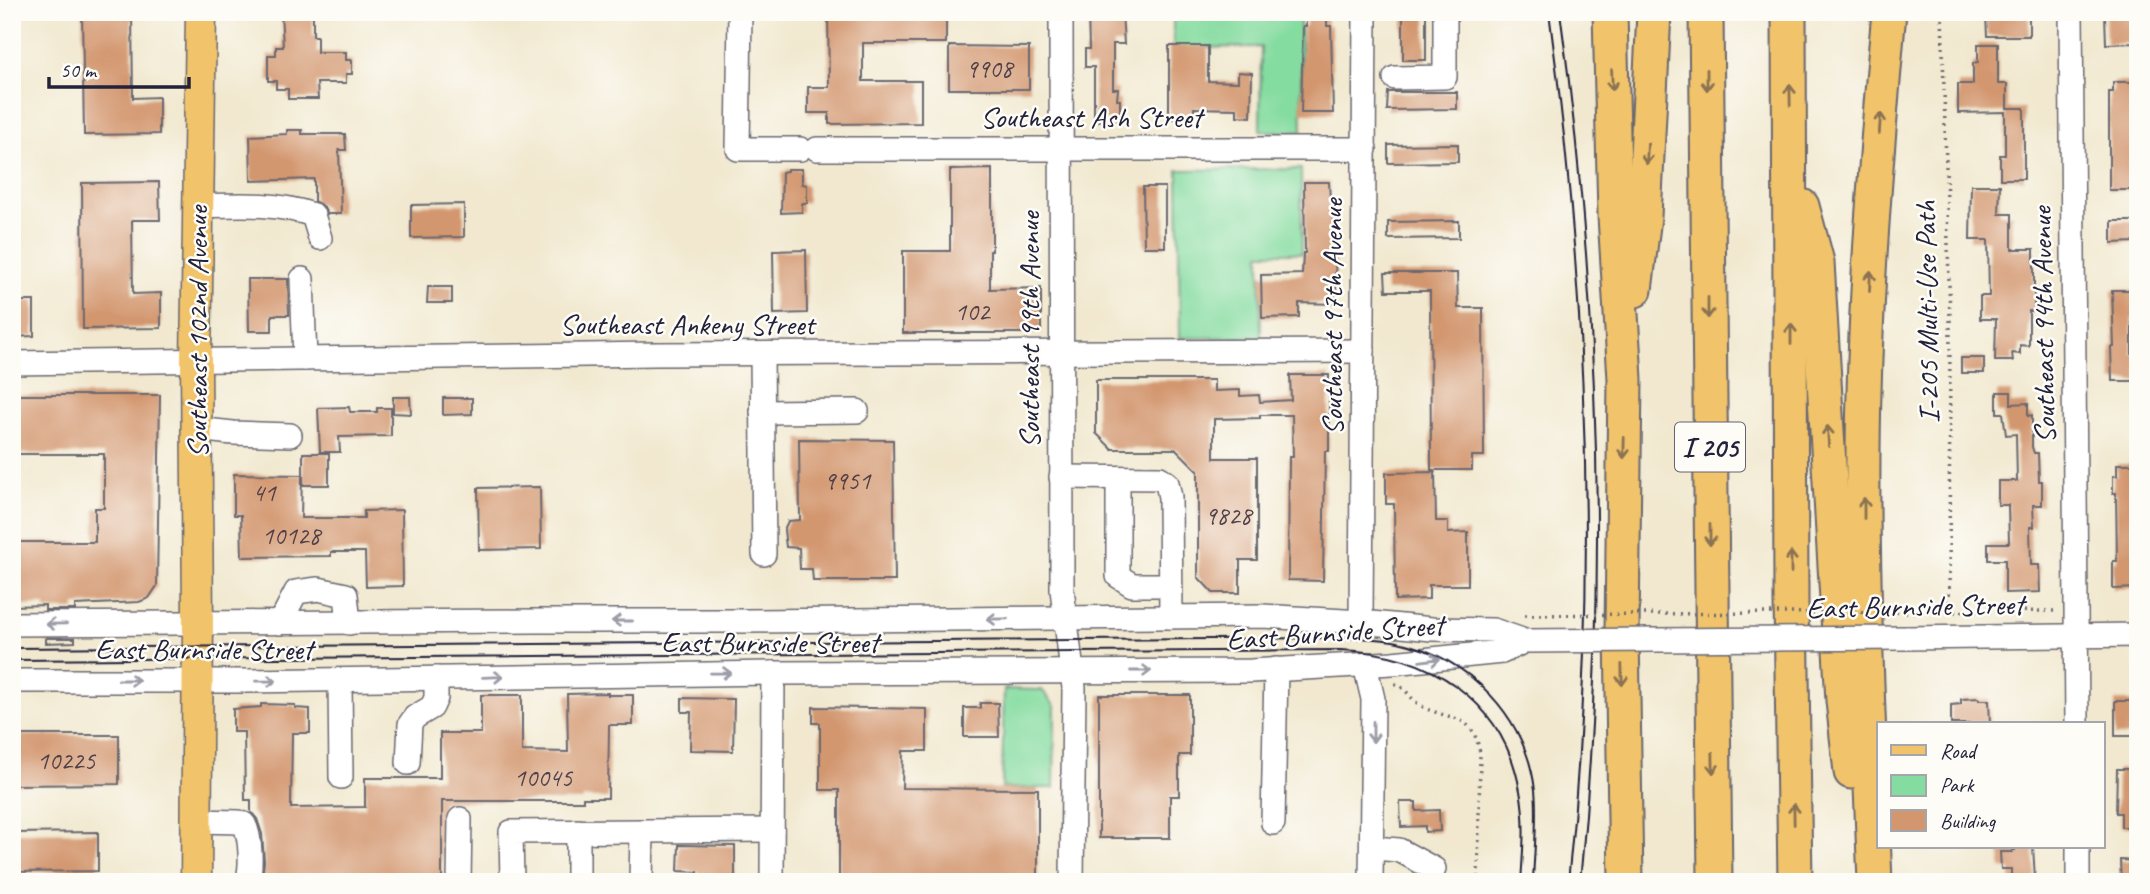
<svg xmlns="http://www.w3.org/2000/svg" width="2150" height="894" font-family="Caveat,sans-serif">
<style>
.green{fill:#85dca0;stroke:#547f6e;stroke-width:2}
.building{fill:#d3976f}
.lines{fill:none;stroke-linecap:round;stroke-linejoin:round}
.minor-casing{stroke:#6a676f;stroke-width:26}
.major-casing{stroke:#6a676f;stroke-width:33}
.highway-casing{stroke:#6a676f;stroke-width:37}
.path{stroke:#6a676f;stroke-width:3.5;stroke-dasharray:2 5;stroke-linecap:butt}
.minor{stroke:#fff;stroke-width:23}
.major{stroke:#f1c36a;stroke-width:30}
.highway{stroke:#f1c36a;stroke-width:33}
.tram{stroke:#22223b;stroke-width:2}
.minor-bridge-casing{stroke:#6a676f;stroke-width:26;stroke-linecap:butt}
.path-bridge{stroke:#6a676f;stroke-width:3.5;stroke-dasharray:2 5;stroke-linecap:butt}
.minor-bridge{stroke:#fff;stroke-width:23}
.oneway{stroke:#8a7252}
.oneway2{stroke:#9c9ca7}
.labels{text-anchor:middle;stroke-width:5;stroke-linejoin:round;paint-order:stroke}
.number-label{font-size:26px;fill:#4e3f48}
.shield{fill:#fdfcf7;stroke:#646373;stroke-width:2}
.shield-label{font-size:28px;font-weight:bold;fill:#22223b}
.street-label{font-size:30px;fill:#22223b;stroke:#fdfcf7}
</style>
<rect width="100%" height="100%" fill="#fdfcf7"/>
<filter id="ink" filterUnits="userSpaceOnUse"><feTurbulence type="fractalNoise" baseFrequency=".0143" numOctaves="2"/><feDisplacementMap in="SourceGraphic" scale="14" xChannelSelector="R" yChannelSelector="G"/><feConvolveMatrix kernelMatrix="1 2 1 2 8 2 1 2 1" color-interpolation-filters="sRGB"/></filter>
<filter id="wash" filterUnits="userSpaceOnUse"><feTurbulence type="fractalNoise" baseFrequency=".00686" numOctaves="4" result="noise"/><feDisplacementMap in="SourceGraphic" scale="28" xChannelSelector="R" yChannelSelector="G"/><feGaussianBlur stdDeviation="1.57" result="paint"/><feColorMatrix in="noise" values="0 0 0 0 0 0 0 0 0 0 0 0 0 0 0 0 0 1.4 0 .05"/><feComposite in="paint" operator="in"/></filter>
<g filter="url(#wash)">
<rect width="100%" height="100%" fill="#f1e8cf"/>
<g class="green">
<path d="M1173,12H1300L1302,132L1260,131L1261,47L1173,48Z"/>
<path d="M1301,169L1302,253H1260L1261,337L1180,338L1178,170Z"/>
<path d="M1004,689L1042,690L1055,706L1054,788H1002Z"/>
</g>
<g id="blocks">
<g class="building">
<path d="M82,12H132L133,98L159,97V134L84,135Z"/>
<path d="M281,12H313V36H317V52H346V60H352V74H346V83H317L318,99H288V89H276V81H268V55H276V47H283Z"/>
<path d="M828,12H946V43H863V81H921V123L829,124V113H808V87H829Z"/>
<path d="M1088,12H1122L1124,44H1113V89H1118L1117,100H1120V120L1094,121V67H1085V49H1089Z"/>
<rect x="1403" y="12" width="23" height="48"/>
<path d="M2138,14V43L2106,44L2105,15Z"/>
<path d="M1306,16H1327V26H1331L1333,113H1301L1303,26H1306Z"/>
<path d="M1986,16H2029V36H1987Z"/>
<path d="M1978,44H1998V84H2007V108H2024V179H2000V155H2005V112L1958,113V84H1973V63L1978,62Z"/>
<path d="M949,46L1029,47V89H949Z"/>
<path d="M1169,46H1208V81L1238,82V72L1252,73L1251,117L1237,116V109L1194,108V119H1169Z"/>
<path d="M2113,82H2133V122H2138V190H2109V92H2113Z"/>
<path d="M1388,92H1457V109L1387,110Z"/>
<path d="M287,130H302V134H345L346,150H339L341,214H327L323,206L314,201V179L251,181L250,136L287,134Z"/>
<path d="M1458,144V162L1388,163V145Z"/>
<path d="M787,169H802V184L807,185V203H802V212L781,213L782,172L787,171Z"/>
<path d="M992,169V251H990V289L1041,288V333H903V251H950V170Z"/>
<path d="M159,182L160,220H132L133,294L161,293V328L83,329L82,183Z"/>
<path d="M1304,182H1329L1330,200H1334L1336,304L1299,303V317L1262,318L1261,275L1302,274L1303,253H1305Z"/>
<path d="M1971,185H2000L1999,214H2012V249H2034V311H2029V346L2020,345V354L2012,353L2013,361H1995L1996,319H1980V296H1989L1988,240H1970Z"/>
<path d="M1143,187H1165V247H1144Z"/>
<path d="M464,204V237L411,238V205Z"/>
<path d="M1459,221V238L1388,239V222Z"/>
<path d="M2112,221H2135V242L2112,243Z"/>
<path d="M806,250L807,313L774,314L773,251Z"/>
<path d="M1385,273H1457L1458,308H1483L1484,456H1472V470H1431L1430,291H1386Z"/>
<path d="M248,279H288L289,315H272V331H249Z"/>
<path d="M428,287H452V303H427Z"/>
<path d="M2112,290H2138V319H2132V354H2137L2138,381H2112L2111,347H2114Z"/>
<path d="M12,301H34V336L12,337Z"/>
<rect x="1961" y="358" width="23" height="15"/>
<path d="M1290,375H1329V451H1325L1323,581L1288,580L1289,457H1293L1292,415H1260V418L1214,419V458H1257V560H1240V593H1213L1198,577V471L1176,449H1112L1096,433V380H1214V391L1240,390V396L1259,395L1260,402L1291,400Z"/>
<path d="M1997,392H2011V404L2028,403V416L2032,415V447L2034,453H2038L2039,481H2042V505H2033L2034,527H2030L2031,565H2039L2040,592L2005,593V560H1988V543H2009L2008,505H1998V481H2017L2016,434L2006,435L2003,413H1997Z"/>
<path d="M12,395H160L157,586L149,598L139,602L75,605V610H45V605L12,606V542H95V508H104V454H12Z"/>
<path d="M393,397H410L411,414L393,413Z"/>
<path d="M443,398H472V414L443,415Z"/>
<path d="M349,407L350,412H377V408H391V436L339,437L340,452H320L318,408Z"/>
<path d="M799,439L893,440L895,581H813L812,569H800L799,548L786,547L784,530L788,521L800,520Z"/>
<rect x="303" y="453" width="26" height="32"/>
<path d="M2117,464H2138V588L2113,589V561H2117L2116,493H2113V476H2117Z"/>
<path d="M1435,472L1436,521H1448V533L1468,532V585H1429V599L1395,600L1394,504H1386V473Z"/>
<path d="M234,474L302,475L301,518H364V511L402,510L403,586L366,587L365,552H331V556L242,557L241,515H234Z"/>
<path d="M540,487L541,549L479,550L478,488Z"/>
<path d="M46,638H75V642L46,643Z"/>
<path d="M608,693V695H633V725H609L608,798H583V801H442V882H262L264,861L262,834L257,819L251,812V800H245L244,732H233V709L261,707V704L295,705V708L310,709V733H292L291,808L365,807V778H440V733H481V695H522V751L568,752L567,694Z"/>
<path d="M1099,695H1190V755H1179V796H1170V838H1099Z"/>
<path d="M682,698L734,699L733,751L690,750L691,712H682Z"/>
<path d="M1979,698V700H1989L1990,724H1951V705L1961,704V699Z"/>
<rect x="2115" y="701" width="23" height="35"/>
<path d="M980,703H998L999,737H964V708H980Z"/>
<path d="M813,707L927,709V751H903L902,788L1038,789V882H839V790H820V723H813Z"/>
<path d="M12,735H119V784L12,785Z"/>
<path d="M2117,769H2135L2136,782H2138V827H2121V813H2116Z"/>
<path d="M1400,802H1416V811L1439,810L1440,831L1425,832V826L1401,827Z"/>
<path d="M98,832V871L12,872V833Z"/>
<path d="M679,845L735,846V882H698V872L678,871Z"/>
<path d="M2015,847H2033L2035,878H2032V882H2011V869H2001L2000,852H2012V850H2015Z"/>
<path d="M2120,860L2138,861V882H2121Z"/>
</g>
</g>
</g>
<g filter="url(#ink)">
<use href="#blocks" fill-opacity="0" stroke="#6a676f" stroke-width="2"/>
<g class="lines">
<defs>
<g id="minor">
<path d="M740,12L738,149H800"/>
<path d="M1061,12L1062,589L1074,688L1072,882"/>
<path d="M2071,12L2077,724"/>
<path d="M1395,78L1445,77V12"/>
<path d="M817,149H1365"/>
<path d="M198,206C238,205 274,202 313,215L320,238"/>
<path d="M302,279L305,359"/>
<path d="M762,354L764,554"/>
<path d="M12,363L656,354L1363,351"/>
<path d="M762,412L857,411"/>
<path d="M196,429L233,433L290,435"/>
<path d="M1061,477L1160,478L1167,483L1170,497L1171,617"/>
<path d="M1118,478V576L1132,585H1170"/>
<path d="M1361,622L1365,12"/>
<path d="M280,623L296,592L318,589L346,595L349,623"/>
<path d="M12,624L535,621H746L1262,616L1361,622L1432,629L1493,630L1525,641"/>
<path d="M1906,638L2138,635"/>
<path d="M1365,665L1373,699L1371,882"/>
<path d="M340,680L341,777"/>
<path d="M12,681H247L773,673L1251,671L1392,663L1502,652L1525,641"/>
<path d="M408,763L410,724L415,717L432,707L436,698V678"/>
<path d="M197,821L239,822L244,824C251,837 252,868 247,882"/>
<path d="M1273,823L1276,669"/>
<path d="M2078,847V882"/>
<path d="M1372,848L1399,850L1434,869"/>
<path d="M459,882L460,819"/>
<path d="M512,882L511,832L772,830"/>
<path d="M578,882V831"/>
<path d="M641,882L642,831"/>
<path d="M772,882L773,673"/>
</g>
<path id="major" d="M196,882L198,623L196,361L201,12"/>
<g id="highway">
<path d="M1610,12L1615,216L1625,379L1622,631L1626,882"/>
<path d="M1706,12L1715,882"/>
<path d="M1789,12L1791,600L1795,882"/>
<path d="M1802,206L1817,262L1843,701L1851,772"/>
<path d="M1635,290L1644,217L1654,12"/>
<path d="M1875,882C1869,738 1862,595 1863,452C1864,305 1876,158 1889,12"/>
</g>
</defs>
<use href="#minor" class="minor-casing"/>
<use href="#major" class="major-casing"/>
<use href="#highway" class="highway-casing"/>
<g class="path">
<path d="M1942,12L1950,321L1949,612"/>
<path d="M1905,612L2057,611"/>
<path d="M1395,684C1406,687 1410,699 1420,705C1449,723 1472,709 1480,753L1478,882"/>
</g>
<use href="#minor" class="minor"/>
<use href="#major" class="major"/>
<use href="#highway" class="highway"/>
<g class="tram">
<path d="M1549,12C1588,300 1599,592 1568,882"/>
<path d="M1560,12C1600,301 1609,592 1580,882"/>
<path d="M12,648L1339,638C1359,638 1379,638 1398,642C1470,658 1526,717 1535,790C1538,820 1534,852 1533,882"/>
<path d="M12,660L1340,650C1428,652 1504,699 1520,791C1526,821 1523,852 1521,882"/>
</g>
<defs>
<path id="minor-bridge" d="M1525,641L1906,638"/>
</defs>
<use href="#minor-bridge" class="minor-bridge-casing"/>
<path class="path-bridge" d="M1525,615L1905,612"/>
<use href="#minor-bridge" class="minor-bridge"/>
</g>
<defs><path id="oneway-shaft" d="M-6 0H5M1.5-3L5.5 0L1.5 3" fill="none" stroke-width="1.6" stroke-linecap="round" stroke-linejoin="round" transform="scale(1.75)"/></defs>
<g class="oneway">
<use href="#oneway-shaft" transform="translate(1612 80) rotate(88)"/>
<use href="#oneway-shaft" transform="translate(1707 80) rotate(90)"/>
<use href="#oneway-shaft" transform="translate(1790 95) rotate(-91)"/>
<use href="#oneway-shaft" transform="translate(1880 123) rotate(-86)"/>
<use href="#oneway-shaft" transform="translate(1647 154) rotate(93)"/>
<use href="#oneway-shaft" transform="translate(1870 281) rotate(-87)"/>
<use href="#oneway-shaft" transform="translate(1708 308) rotate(90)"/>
<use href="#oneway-shaft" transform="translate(1791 334) rotate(-90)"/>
<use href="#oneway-shaft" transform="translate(1828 436) rotate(-93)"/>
<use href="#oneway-shaft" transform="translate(1624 448) rotate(91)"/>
<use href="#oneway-shaft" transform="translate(1864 508) rotate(-90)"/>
<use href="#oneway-shaft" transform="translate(1710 535) rotate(90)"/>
<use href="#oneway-shaft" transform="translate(1791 562) rotate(-90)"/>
<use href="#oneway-shaft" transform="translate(1622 675) rotate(89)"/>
<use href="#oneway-shaft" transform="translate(1713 763) rotate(89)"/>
<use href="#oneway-shaft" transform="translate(1794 814) rotate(-91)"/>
</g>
<g class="oneway2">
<use href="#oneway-shaft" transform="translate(997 619) rotate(179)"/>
<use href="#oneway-shaft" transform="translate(622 621) rotate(-180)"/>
<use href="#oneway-shaft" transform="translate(56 624) rotate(179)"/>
<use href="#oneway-shaft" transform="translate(1430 660) rotate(-7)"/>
<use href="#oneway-shaft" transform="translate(1141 671)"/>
<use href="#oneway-shaft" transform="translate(721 673) rotate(-1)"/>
<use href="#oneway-shaft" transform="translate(493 677) rotate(-2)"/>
<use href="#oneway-shaft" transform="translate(129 680)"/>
<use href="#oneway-shaft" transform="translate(266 681) rotate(-1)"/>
<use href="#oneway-shaft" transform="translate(1373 732) rotate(90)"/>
</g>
</g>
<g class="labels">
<g class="number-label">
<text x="989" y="77">9908</text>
<text x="972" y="320">102</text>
<text x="847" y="489">9951</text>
<text x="264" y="501">41</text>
<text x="1228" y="524">9828</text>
<text x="291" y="544">10128</text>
<text x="66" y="769">10225</text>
<text x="543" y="786">10045</text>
</g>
<rect class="shield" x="1675" y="422.5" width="70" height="49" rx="5"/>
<g class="shield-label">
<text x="1710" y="457">I 205</text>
</g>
<g class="street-label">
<text x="1091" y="127">Southeast Ash Street</text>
<text transform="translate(1927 312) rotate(-91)" y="10">I-205 Multi-Use Path</text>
<text transform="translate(1332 317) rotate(-90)" y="10">Southeast 97th Avenue</text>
<text x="687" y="334">Southeast Ankeny Street</text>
<text transform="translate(2043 325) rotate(-91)" y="10">Southeast 94th Avenue</text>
<text transform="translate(1029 330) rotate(-90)" y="10">Southeast 99th Avenue</text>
<text transform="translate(197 332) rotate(-90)" y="10">Southeast 102nd Avenue</text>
<text transform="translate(1915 606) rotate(-1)" y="10">East Burnside Street</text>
<text transform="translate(1335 632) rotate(-4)" y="10">East Burnside Street</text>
<text x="770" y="652">East Burnside Street</text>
<text x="204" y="659">East Burnside Street</text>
</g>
</g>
<rect width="2150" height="894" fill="none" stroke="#fdfcf7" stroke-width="42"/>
<rect x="1877" y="722" width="228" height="126" fill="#fdfcf7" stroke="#a5a5ac" stroke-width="2"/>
<rect x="1891" y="745" width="35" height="10" fill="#f1c36a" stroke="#a5a5ac" stroke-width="2"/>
<text x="1940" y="758" font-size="21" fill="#22223b">Road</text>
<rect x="1891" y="775" width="35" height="21" fill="#85dca0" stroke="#a5a5ac" stroke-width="2"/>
<text x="1940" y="792" font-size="21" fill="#22223b">Park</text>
<rect x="1891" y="810" width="35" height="21" fill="#d3976f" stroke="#a5a5ac" stroke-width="2"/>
<text x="1940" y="828" font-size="21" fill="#22223b">Building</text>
<path d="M49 77v10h140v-10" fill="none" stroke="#22223b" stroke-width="3.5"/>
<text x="60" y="77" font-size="21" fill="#22223b" stroke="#fdfcf7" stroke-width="5" paint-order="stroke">50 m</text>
</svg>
